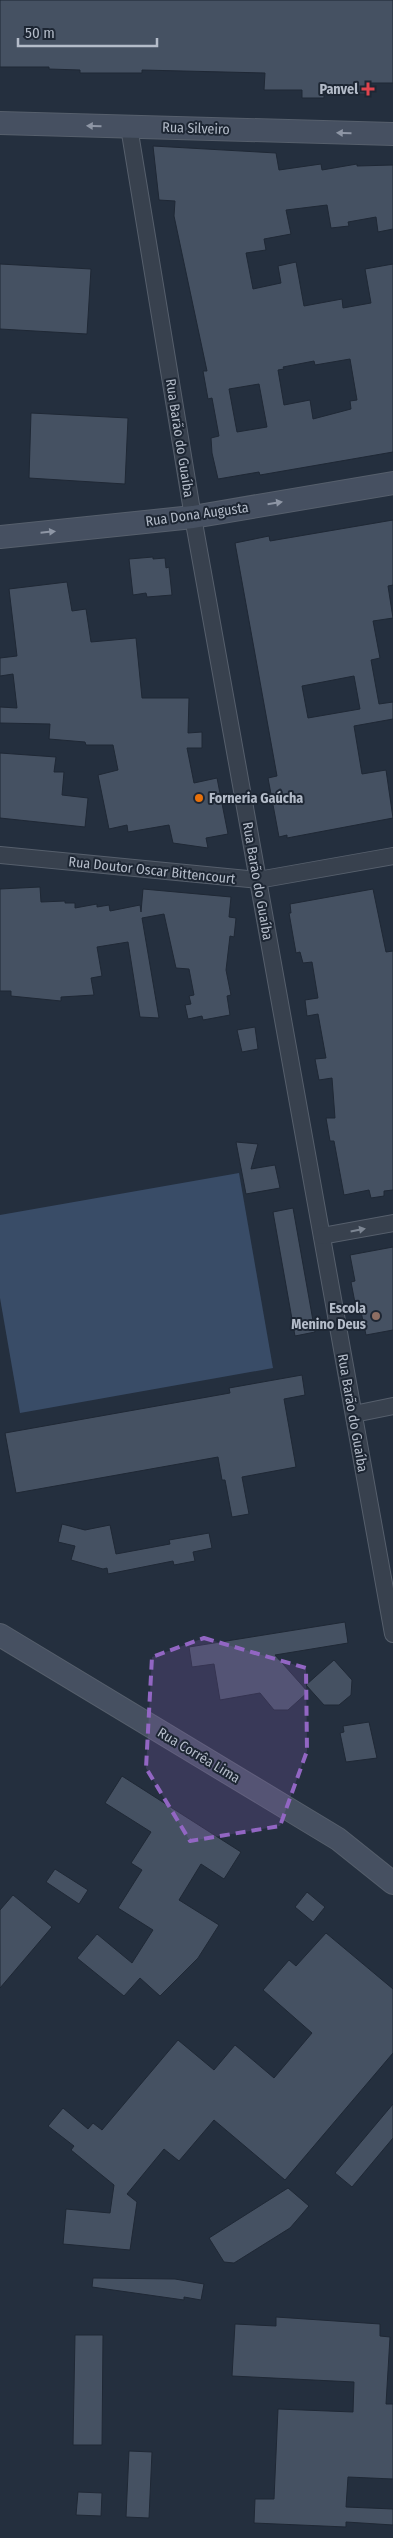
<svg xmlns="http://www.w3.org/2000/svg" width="393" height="2538" font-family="'Fira Sans Condensed',sans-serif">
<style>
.water{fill:#394c67}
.building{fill:#455162;stroke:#1f2835;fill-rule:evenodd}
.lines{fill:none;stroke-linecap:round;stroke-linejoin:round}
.street-casing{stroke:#565f6c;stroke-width:18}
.secondary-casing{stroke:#565f6c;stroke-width:24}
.street{stroke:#38414e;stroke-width:16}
.secondary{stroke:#465061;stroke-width:22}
.oneway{fill:#8e96a5}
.oneway2{fill:#7c8592}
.marked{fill:#9266c3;fill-opacity:0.2;stroke:#9266c3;stroke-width:4;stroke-dasharray:10 6;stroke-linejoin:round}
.health-dot{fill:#e0444e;stroke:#1d2633;stroke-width:2}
.food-dot{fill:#e8710a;stroke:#1d2633;stroke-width:2}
.education-dot{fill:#8d6e63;stroke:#1d2633;stroke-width:2}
.labels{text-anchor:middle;stroke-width:4;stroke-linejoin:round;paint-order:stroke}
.poi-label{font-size:14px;font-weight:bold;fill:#b4bcc9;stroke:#1d2633;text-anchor:end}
.street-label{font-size:14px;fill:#b4bcc9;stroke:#1d2633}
</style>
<rect width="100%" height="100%" fill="#242f3e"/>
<path class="water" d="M239,1173L273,1368L20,1413L0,1298V1215Z"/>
<g class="building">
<path d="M0,0H393V83H367V94L324,93V98H302V90H264L265,73L142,70V73H80V70L49,69V67H0Z"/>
<path d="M153,146L276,153L279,170L321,164L322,170L357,164V166L393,165V229L378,232L376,217L348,222L349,226L331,228L327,205L286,210L291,234L264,239L266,250L246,253L253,289L281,283L278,266L296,262L304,306L342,299L343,308L371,303L365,269L393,264V452L260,475L259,472L218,479L212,453L211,438L219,436L212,398L208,399L203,371H207L174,216L175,201L159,200ZM350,359L357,400L350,401L351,409L313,419L310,400L284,405L278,370L284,369L283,367L314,361L315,365ZM259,384L267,427L237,432L229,389Z"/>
<path d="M0,264L91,269L87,334L0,329Z"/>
<path d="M31,413L128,418L125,484L29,478Z"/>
<path d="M393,520V585L388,586L393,618L373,621L380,658L371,660L379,704L393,702V719L354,726L362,774L386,770L393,818L287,838V835L279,837L268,778L277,776L235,543L269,536L270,541ZM354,676L360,709L308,718L302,686Z"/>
<path d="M153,557V559L165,558L166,568L169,567L172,595L147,597L146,593L133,595L129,559Z"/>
<path d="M67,582L72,611L86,609L91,642L136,638L142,698H189L188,733L202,732V748H187L194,783L217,778L228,834L206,838L208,848L173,843L169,825L128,832L127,825L109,829L98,775L118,770L113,745H86L85,742L49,739L50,724L0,723V707L17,708L13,674L0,676V658L17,656L9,589Z"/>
<path d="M0,753L56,757L54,772H64L62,795L88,798L85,827L0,818Z"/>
<path d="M40,887L41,902L65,901V903H75V908L97,904V907L109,905L110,911L140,905L141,912L143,889L231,897L229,917L236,918L234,937L230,936L226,970L231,995L227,996L230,1015L203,1020L202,1016L188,1019L185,1005L191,1004L189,996L194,995L189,969L176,968L164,914L142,918L159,1018L140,1017L128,942L97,947L102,976L91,978L94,995L61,997V1001L11,996V991H0V889Z"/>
<path d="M373,889L386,952L393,951V1190L384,1191V1196L371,1198L369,1190L344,1195L334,1141H330L326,1118H335L332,1078L319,1080L315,1059L326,1058L318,1014L307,1016L305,1000L318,998L312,962L303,963L300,952L296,953L289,913H291L290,904Z"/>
<path d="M255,1027L258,1049L242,1052L237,1030Z"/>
<path d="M236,1142L258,1144L251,1169L275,1165L280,1188L246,1194Z"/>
<path d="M293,1208L315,1332L295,1336L273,1212Z"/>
<path d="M393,1247V1330L366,1335L360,1307L356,1308L351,1282L355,1281L350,1255Z"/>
<path d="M302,1375L305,1395L284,1399L296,1467L242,1477L249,1514L232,1517L225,1480H222L218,1457L16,1493L5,1433L230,1393L229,1388Z"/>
<path d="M62,1524L85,1530L110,1525L116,1554L170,1544L169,1540L209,1533L212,1548L193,1552L195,1561L174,1565L173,1561L108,1574L107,1568L103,1569L71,1560L75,1546L58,1542Z"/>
<path d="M345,1622L348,1643L275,1655L308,1692L288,1710H274L260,1693L220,1700L214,1664L192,1667L189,1647Z"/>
<path d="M334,1660L352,1680L351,1695L339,1705H324L306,1685Z"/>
<path d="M369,1722L377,1758L346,1762L340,1733L344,1732L343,1726Z"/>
<path d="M122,1776L241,1852L224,1879L201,1864L179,1900L219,1925L198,1958L160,1996L140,1978L124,1996L77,1958L97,1934L132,1963L153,1930L118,1908L142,1870L131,1863L151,1832L105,1803Z"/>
<path d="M55,1869L88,1890L79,1904L46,1882Z"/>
<path d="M307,1892L325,1907L313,1922L295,1907Z"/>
<path d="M13,1895L52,1927L0,1988V1910Z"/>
<path d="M326,1933L393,1989V2053L285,2180L214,2120L179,2161L164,2149L127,2194L137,2202L130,2250L63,2244L66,2209L110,2213L114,2185L71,2150L74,2146L48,2126L63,2108L88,2129L93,2123L102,2130L178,2040L214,2070L235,2045L274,2078L312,2033L263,1990L289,1960L296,1966Z"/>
<path d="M393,2104V2138L352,2187L335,2173Z"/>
<path d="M288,2188L309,2206L290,2228L234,2263L224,2262L209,2238Z"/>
<path d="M93,2278L175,2279L204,2284L201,2300L184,2297V2300L92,2287Z"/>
<path d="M276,2317L380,2324V2336L390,2337L386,2404H393V2479L348,2477L346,2507L393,2509V2525L346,2522V2527L254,2523L255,2499H274L278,2409L353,2412L354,2382L232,2376L235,2324L276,2326Z"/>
<path d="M75,2335H103L102,2445H73Z"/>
<path d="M129,2451L152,2452L149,2518L126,2517Z"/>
<path d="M78,2492L102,2493L101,2516L76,2515Z"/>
</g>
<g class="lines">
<defs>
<g id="street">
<path d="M129,127L193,517L393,1634"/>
<path d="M0,855L258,880L393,856"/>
<path d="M322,1236L393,1223"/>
<path d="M354,1414L393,1406"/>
</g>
<g id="secondary">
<path d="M0,123L393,134"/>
<path d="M0,537L193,517L393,483"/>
<path d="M0,1635L338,1839L393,1883"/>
</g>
</defs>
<use href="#street" class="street-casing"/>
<use href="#secondary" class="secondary-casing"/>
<use href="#street" class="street"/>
<use href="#secondary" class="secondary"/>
</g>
<defs><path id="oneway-solid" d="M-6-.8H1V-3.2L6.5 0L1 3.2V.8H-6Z" transform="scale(1.25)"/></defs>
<g class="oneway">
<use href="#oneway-solid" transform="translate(94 126) rotate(-178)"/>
<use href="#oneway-solid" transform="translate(344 133) rotate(-178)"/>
<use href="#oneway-solid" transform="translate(275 503) rotate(-9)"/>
<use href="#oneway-solid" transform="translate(48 532) rotate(-6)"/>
</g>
<use class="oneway2" href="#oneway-solid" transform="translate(358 1230) rotate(-11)"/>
<path class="marked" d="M204,1638L306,1668L307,1751L280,1826L190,1841L146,1768L152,1657Z"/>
<path class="health-dot" d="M365.5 81.5h5v5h5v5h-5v5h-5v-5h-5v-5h5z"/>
<circle class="food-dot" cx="199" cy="798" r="5"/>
<circle class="education-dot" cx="376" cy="1316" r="5"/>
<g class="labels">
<g class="poi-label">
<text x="358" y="94">Panvel</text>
<text x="209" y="803" text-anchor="start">Forneria Gaúcha</text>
<text x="366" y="1313">Escola<tspan x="366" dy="16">Menino Deus</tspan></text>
</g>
<g class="street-label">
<text transform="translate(196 128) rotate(2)" y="5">Rua Silveiro</text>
<text transform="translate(180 438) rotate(81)" y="5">Rua Barão do Guaíba</text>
<text transform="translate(197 514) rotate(-8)" y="5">Rua Dona Augusta</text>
<text transform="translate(152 870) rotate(6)" y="5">Rua Doutor Oscar Bittencourt</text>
<text transform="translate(258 881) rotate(80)" y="5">Rua Barão do Guaíba</text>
<text transform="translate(353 1413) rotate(80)" y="5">Rua Barão do Guaíba</text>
<text transform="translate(199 1755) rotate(31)" y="5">Rua Corrêa Lima</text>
</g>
</g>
<path d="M18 38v8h139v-8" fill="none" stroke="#b4bcc9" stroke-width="2.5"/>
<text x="25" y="38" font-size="15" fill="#b4bcc9" stroke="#1d2633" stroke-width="4" paint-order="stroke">50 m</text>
</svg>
